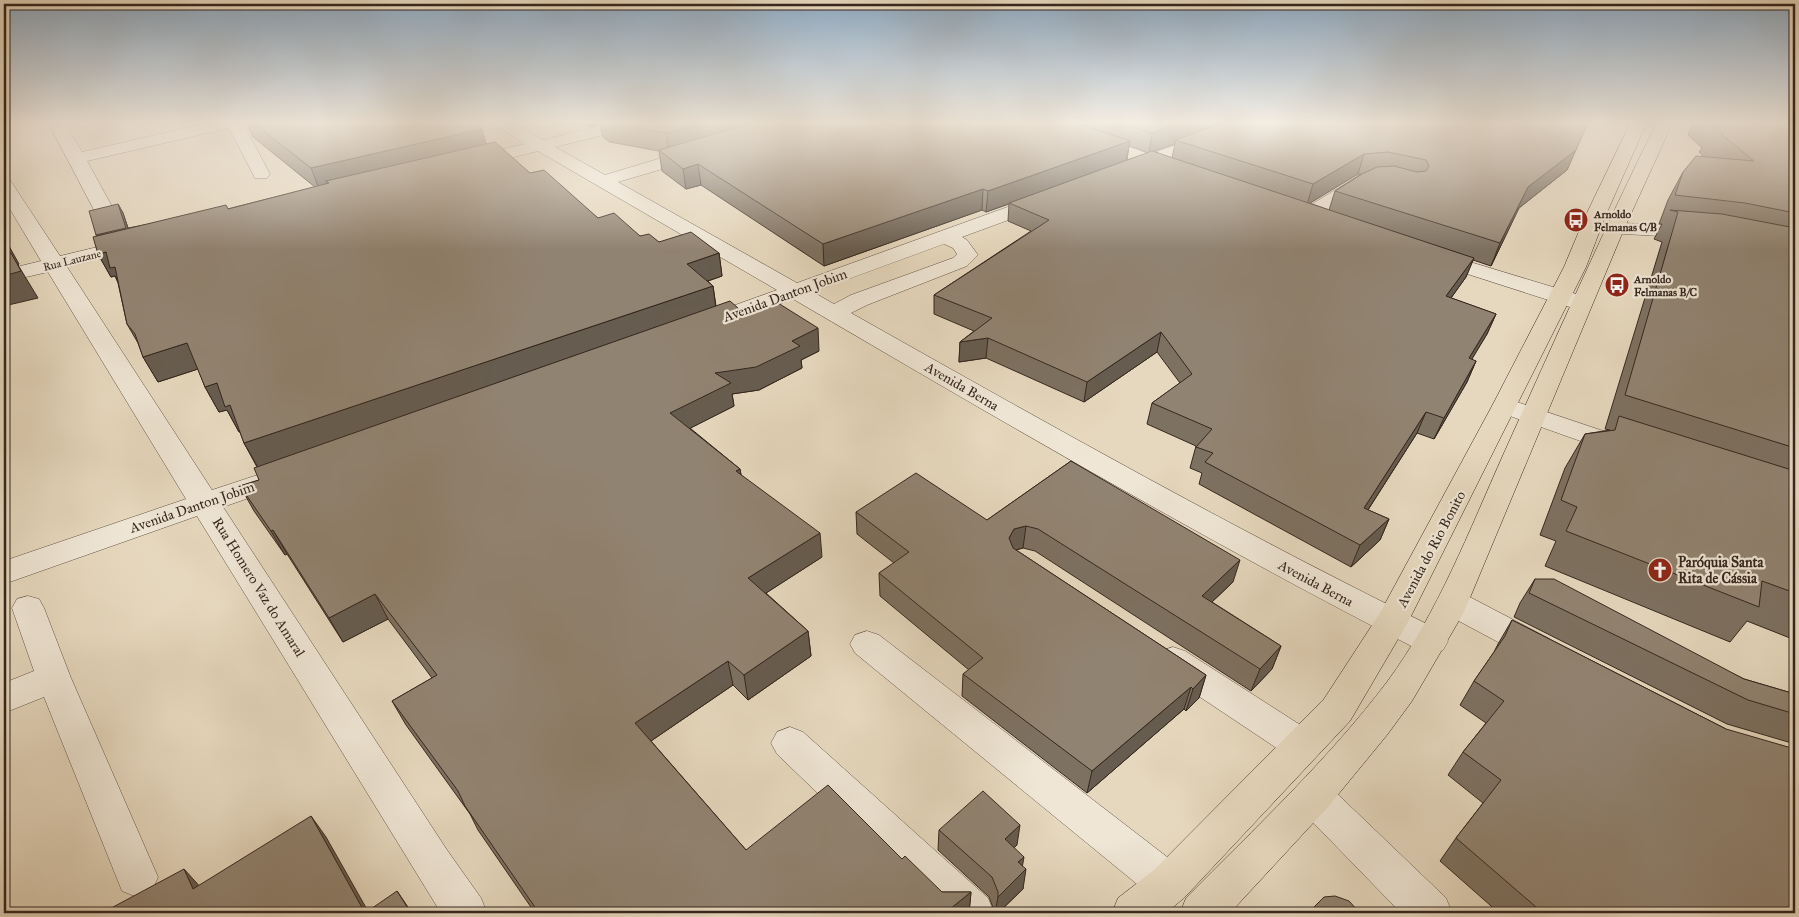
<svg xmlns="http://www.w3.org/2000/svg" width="1799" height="917" font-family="'IM FELL Great Primer',serif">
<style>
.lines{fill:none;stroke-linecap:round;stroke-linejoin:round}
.minor-casing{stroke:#615346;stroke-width:1}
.major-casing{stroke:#35271e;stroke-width:1}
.minor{fill:#efe6d5;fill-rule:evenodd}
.major{fill:#e6d8be;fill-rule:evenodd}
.wall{fill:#7d7161;stroke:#35271e;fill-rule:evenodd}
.shaded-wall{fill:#665c4f;stroke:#35271e}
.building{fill:#918371;stroke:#35271e}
.labels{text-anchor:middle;stroke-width:4.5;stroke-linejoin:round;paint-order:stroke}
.far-poi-label{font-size:11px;font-weight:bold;fill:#35271e;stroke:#efe6d5;text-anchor:start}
.far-street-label{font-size:11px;fill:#35271e;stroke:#efe6d5}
.street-label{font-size:14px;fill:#35271e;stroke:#efe6d5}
.poi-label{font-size:14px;font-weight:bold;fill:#35271e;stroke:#efe6d5;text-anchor:start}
</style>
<rect width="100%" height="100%" fill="#e6d8be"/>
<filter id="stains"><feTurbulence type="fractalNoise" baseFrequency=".004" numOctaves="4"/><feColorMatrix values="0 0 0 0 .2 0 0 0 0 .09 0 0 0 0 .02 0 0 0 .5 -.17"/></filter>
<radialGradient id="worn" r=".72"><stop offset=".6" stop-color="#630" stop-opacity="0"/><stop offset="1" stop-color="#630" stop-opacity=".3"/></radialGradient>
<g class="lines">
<defs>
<g id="minor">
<path d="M48,122H64L82,152L212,122H242L270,174L267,178H255L229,128L87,161L114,210L111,214H97L94,210Z"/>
<path d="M491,122H511L543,140L617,122H645L643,125L555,147L605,175L691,149H703L706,153L703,157L618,182L797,283L1038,196H1052L1054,200L1052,204L962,237L967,240L978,255L967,266L867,305L851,313C1046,423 1241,533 1443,632L1448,641L1443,650L1431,654L1419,650C1206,541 1000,420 793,299L715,328L707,330L699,328L696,323L699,318L777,290L538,151L473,167L467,166L464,162L467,158L525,144ZM944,244L953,248L957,254L953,258L851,295L834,304L813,292Z"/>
<path d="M1239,122H1262L1260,125L1133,173H1121L1118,169L1121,165Z"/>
<path d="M1364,175L1370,176L1373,180L1370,184L1315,219H1301L1298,215L1301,211L1358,176Z"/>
<path d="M4,179L10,180L60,256L135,238L142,240L145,244L142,248L67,267L212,490L276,469L286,471L290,478L286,485L223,507L447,850L481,898L487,913H441L197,516L4,584V561L186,499L48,272L4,282V270L41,261L4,199Z"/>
<path d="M1614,223C1644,224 1675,223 1704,231L1707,235L1704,239L1697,241L1660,236L1607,233L1604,229L1607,225Z"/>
<path d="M1434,251L1589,298L1592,303L1589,308L1581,310L1573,308L1427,261L1424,257L1427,253Z"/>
<path d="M1505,398L1630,440L1634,446L1630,452L1620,455L1496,411L1492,406L1496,401Z"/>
<path d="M1453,591L1464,594L1550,639L1555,648L1550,657L1538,661L1526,657L1442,612L1437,603L1442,594Z"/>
<path d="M28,596L39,599L44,608L71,678L158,877L152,891L137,897L122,891L44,697L4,713V683L34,671L12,608L17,599Z"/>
<path d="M867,631L879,635L1184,870L1190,884L1184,898L1169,904L1154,898L855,653L850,644L855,635Z"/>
<path d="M1173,647L1185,651L1316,735L1322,746L1316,757L1303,762L1290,757L1161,671L1156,661L1161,651Z"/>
<path d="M790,727L803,732L988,898L994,913H942L777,754L771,743L777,732Z"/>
<path d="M1313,778L1327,784L1446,898L1452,913H1401L1299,808L1294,796L1299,784Z"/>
</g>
<g id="major">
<path d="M1631,122H1647L1605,217L1586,267L1408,622L1350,721L1184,898L1166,913H1112L1118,898L1154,870L1324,699L1380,613L1492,406L1564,267L1585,217Z"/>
<path d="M1657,122H1673L1624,229L1464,612L1412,701L1387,735L1327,808L1230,913H1180L1186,898C1255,828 1328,760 1387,682C1438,613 1469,531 1504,453C1554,342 1603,231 1657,122Z"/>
</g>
</defs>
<use href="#minor" class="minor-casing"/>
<use href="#major" class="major-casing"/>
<use href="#minor" class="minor"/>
<use href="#major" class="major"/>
</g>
<g class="wall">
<path d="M246,122H421L428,126L486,144L598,218L640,236L659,242L719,253L722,276L708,281L713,286L716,306L747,316L819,351L801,360L802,368L759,390L732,394L734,406L690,428L740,469L741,475L822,557L766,593L808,631L811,656L748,700L733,685L651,741L746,850L902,859L942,892H971L969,913H535L478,830L470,814L406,725L392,701L432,678L388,619L343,642L287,554L285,555L254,511L240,486L259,480L257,467L244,443L240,432H239L227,410L219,412L205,387L198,369L158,382L143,357L138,343L127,324L118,283L115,276L111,277L98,254L97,236L118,204L123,213L128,228L228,209L315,187L253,137Z"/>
<path d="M583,122H1588L1567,170L1519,208L1491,266L1473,260L1466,277L1451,298L1496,314L1487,334L1471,360L1476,361L1467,382L1434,439L1417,433L1368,510L1389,519L1380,540L1351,567L1199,484L1202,473L1190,468L1196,446L1147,424L1152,403L1180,383L1157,352L1084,402L986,358L959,362L960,342L974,331L934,314V295L1031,231L1008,221L1009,204L986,212L982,210L824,266L701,185L686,189L662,171L659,151L610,142L603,137L600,124L589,127ZM1175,144L1172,158L1153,151ZM1129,146L1148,153L1127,160ZM1358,174H1361L1335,191L1329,210L1309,203Z"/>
<path d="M1693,122H1795V640L1747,621L1730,642L1545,566L1556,541L1540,535L1565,468L1585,434L1610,430L1605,429L1662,242L1654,239L1662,224H1659L1668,200L1683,172L1704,157L1699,152L1702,148L1688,135Z"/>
<path d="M1071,461L1233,582L1212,602L1281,646L1272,669L1251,691L1035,551L1023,548L1016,550L1206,675L1199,698L1186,711L1184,709L1087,793L962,696L963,674L969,670L880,596L879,573L894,563L857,534L856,512L987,520Z"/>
<path d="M1535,579L1744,679L1795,694V744L1727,724L1514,617L1520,603Z"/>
<path d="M1512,620L1726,729L1795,913H1499L1440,861L1456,838L1483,803L1448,775L1463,752L1486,723L1460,705L1474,681L1494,652L1498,644Z"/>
<path d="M939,830L1017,845L1014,848L1022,866L1023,889L998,913H995L989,897L938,850Z"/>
</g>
<g class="shaded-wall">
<path d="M588,122H600V124L589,127Z"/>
<path d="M705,122H747V129L669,153L666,133Z"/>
<path d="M1184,122H1234L1175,140V144L1149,153L1152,133Z"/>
<path d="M482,129L488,151L326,181L329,189L320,191L311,168Z"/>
<path d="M1130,141L1126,161L986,212L988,191Z"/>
<path d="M1576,150L1567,170L1519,208L1491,266L1500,243L1528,187Z"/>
<path d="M1364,154L1358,174L1307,205L1313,184Z"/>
<path d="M698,164L701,185L686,189L683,169Z"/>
<path d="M983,189L982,210L824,266L823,244Z"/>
<path d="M118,204L123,213L131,237L101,244L96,235Z"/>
<path d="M4,237L19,264L18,265L38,298L4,306Z"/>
<path d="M106,252L115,267L123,291L115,276L111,277L98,254Z"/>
<path d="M719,253L722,276L690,287L687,264Z"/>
<path d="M1474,258L1466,277L1438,316L1446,296Z"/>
<path d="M713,286L716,309L259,469L244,443Z"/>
<path d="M1496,314L1487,334L1460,379L1469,358Z"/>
<path d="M818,328L819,351L801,360L802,368L759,390L732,394L734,406L675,436L670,413L715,373L792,341Z"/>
<path d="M1161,332L1157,352L1084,402L1087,382Z"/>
<path d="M988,338L986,358L959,362L960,342Z"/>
<path d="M187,343L201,368L158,382L143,357Z"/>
<path d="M1476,361L1467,382L1434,439L1444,418Z"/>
<path d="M217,383L230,405L244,431L239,432L227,410L219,412L205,387Z"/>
<path d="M1426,412L1417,433L1355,530L1364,508Z"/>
<path d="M740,469L744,493L736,471Z"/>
<path d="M1389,519L1380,540L1351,567L1360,545Z"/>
<path d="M1026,526L1023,548L1012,551L1009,538L1014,529Z"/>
<path d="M273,530L287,554L285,555L271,531Z"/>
<path d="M820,533L822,557L752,602L748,578Z"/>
<path d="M1240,560L1233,582L1195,618L1202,596Z"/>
<path d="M375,594L388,619L343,642L329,618Z"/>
<path d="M808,631L811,656L748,700L744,675Z"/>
<path d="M1281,646L1272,669L1251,691L1260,669Z"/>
<path d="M728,661L733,685L642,747L635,723Z"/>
<path d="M1206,675L1199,698L1186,711L1193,689Z"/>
<path d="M1191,687L1184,709L1087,793L1092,771Z"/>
<path d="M311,816L326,837L369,913H365Z"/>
<path d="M1020,825L1017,845L1002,859L1005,839Z"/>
<path d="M1024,857L1021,874L1026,869L1023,889L998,913H995L998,897L1018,862Z"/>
<path d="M184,869L203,890L193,889Z"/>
<path d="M397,891L412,913H411Z"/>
<path d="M971,892L969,913H945Z"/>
</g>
<g class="building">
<path d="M252,122H421L428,126L444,122H475L482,129L311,168Z"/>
<path d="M605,122H705L666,133Z"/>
<path d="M756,122H1073L1130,141L988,191L983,189L823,244L698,164L683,169L659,150Z"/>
<path d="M1118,122H1184L1152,133Z"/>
<path d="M1225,122H1588L1576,150L1528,187L1500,243L1335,191L1362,174L1377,167L1394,166L1417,172L1426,171L1429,166L1426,160L1388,152L1364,154L1313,184L1175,140Z"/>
<path d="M1717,122H1795V213L1745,203L1675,195L1683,172L1696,156L1754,161L1721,134H1723L1714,126H1722Z"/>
<path d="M495,142L530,173L544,170L598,218L614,213L640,236L649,234L659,242L691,232L719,253L687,264L713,286L244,443L230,405L225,407L217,383L205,387L187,343L143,357L135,334L127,324L115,267L110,268L106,252L98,254L93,237L226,205L228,209L329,183L326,181Z"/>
<path d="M1152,151L1474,258L1446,296L1496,314L1469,358L1476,361L1444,418L1426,412L1364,508L1389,519L1360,545L1205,462L1213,453L1196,447L1212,429L1152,403L1192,374L1161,332L1087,382L988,338L960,342L992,318L934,295L1049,220L1009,203Z"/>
<path d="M118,204L126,228L96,235L89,211Z"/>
<path d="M1670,210L1722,214L1795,228V448L1625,395L1678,212Z"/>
<path d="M11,253L21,271L4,276V254Z"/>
<path d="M730,301L747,316L778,303L818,328L792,341L800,346L756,367L715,373L731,383L670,413L740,469L736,471L820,533L748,578L808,631L744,675L728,661L635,723L746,850L828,785L902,859L905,856L942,892H971L945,913H539L465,806L458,791L392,701L437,675L375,594L329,618L273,530L271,531L240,486L259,480L254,468Z"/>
<path d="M1619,416L1795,471V593L1762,581L1759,607L1566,531L1577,507L1561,500L1585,434L1615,430Z"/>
<path d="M1071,461L1240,560L1202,596L1281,646L1260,669L1038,529L1026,526L1014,529L1009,538L1013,548L1206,675L1193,689L1191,687L1092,771L963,674L983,658L879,573L909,552L856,512L916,473L987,520Z"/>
<path d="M1535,579H1554L1744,679L1795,694V714L1748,700L1529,593Z"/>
<path d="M1512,620L1726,729L1795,749V913H1543L1456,838L1501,780L1463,752L1504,701L1474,681L1505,636Z"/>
<path d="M983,791L1020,825L1005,839L1024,857L1018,862L1026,869L998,897V892L992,877L939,830Z"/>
<path d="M311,816L365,913L397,891L411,913H102L184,869L193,889Z"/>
<path d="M1335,896L1349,901L1360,913H1308L1324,897Z"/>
</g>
<linearGradient id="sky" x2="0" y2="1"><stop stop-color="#8faac2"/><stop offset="0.49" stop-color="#f4ede2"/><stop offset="1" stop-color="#f4ede2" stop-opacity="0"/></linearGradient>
<rect width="1799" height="250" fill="url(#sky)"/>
<defs>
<symbol id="bus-disc" viewBox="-11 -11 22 22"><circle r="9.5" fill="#8f2418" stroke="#efe6d5"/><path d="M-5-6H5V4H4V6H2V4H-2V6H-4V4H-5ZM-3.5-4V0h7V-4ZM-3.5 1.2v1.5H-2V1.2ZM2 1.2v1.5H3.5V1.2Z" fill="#fff"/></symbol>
<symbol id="church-disc" viewBox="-11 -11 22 22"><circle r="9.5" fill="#8f2418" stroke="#efe6d5"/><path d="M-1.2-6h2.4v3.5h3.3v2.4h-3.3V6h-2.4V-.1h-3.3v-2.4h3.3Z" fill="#fff"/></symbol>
</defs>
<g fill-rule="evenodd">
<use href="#bus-disc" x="1562" y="206" width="28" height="28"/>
<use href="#bus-disc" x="1603" y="271" width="28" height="28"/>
<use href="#church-disc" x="1646" y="556" width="28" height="28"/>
</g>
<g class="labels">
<g class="far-poi-label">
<text x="1594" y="218">Arnoldo<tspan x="1594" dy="13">Felmanas C/B</tspan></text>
<text x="1634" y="283">Arnoldo<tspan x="1634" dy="13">Felmanas B/C</tspan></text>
</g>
<g class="far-street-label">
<text transform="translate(72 260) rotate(-14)" y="4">Rua Lauzane</text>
</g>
<g class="street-label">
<text transform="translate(785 295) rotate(-20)" y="5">Avenida Danton Jobim</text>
<text transform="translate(962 386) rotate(30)" y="5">Avenida Berna</text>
<text transform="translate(192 507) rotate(-19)" y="5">Avenida Danton Jobim</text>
<text transform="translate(1431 549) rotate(-62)" y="5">Avenida do Rio Bonito</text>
<text transform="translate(1316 583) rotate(28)" y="5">Avenida Berna</text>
<text transform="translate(259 587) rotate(58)" y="5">Rua Homero Vaz do Amaral</text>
</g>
<g class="poi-label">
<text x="1678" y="567">Paróquia Santa<tspan x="1678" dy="16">Rita de Cássia</tspan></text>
</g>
</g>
<rect width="1799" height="917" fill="none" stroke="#e6d8be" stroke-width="20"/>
<rect x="5" y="5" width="1789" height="907" fill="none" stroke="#35271e" stroke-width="2.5"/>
<rect x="10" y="10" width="1779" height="897" fill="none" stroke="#35271e"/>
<rect width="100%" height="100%" filter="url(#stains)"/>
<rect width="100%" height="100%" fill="url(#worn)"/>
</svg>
